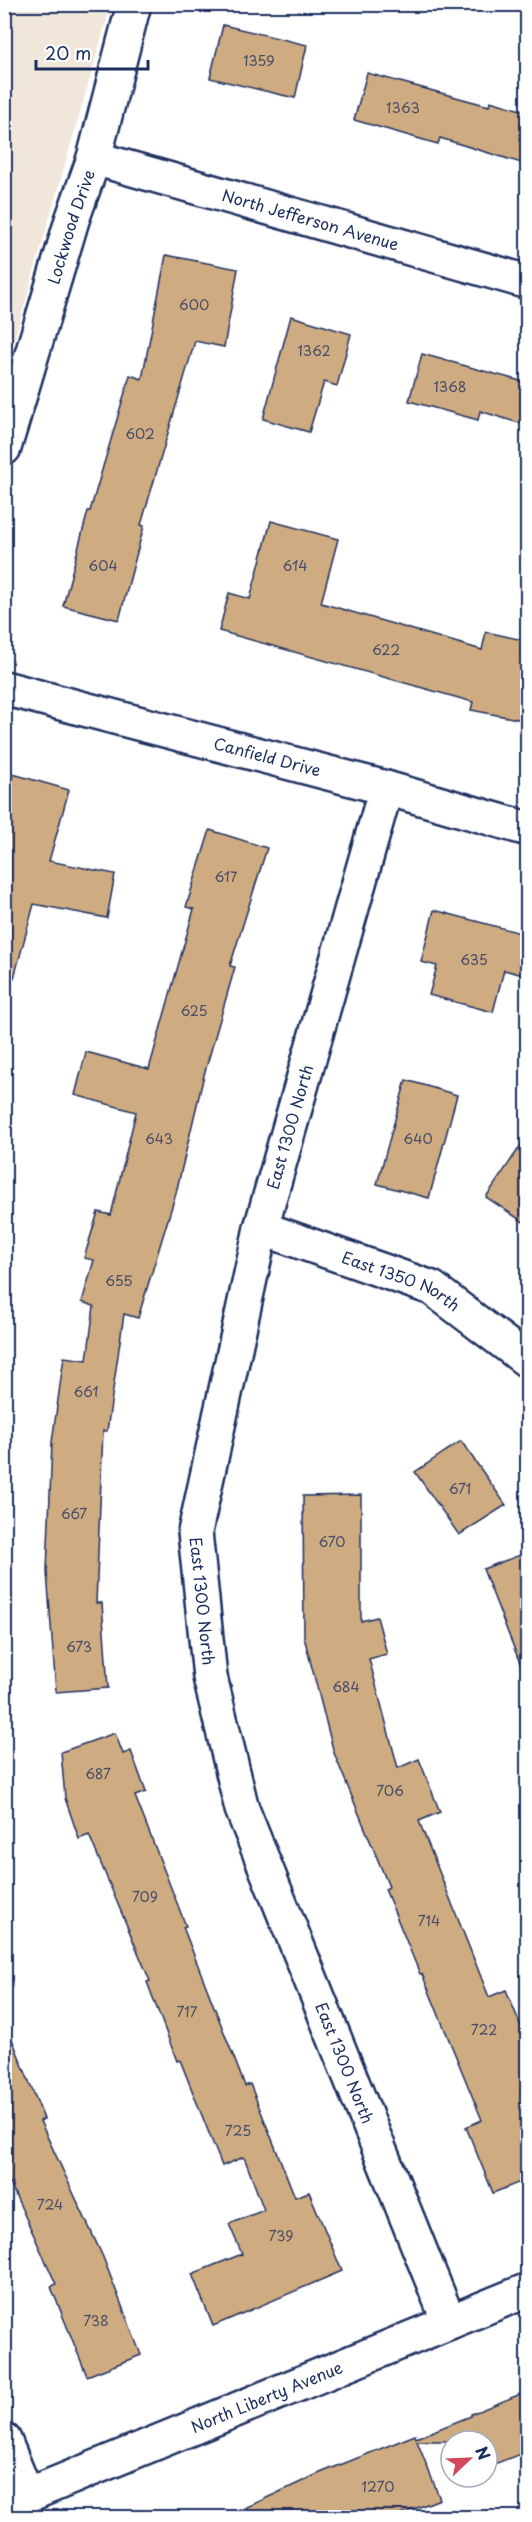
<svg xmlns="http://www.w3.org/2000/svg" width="532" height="2522" font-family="'Playpen Sans',sans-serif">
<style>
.built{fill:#f1e6da}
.building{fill:#cfab82;stroke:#1b2f5e;stroke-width:1.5}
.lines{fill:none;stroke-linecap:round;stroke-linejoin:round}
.minor-casing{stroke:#1b2f5e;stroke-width:38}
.tertiary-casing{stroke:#1b2f5e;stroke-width:38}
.minor{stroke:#fff;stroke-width:33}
.tertiary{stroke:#fff;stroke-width:33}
.labels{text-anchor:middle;stroke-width:6;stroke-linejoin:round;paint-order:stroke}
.number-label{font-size:14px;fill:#484e67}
.street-label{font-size:16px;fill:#1b2f5e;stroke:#fff}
</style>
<rect width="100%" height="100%" fill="#fff"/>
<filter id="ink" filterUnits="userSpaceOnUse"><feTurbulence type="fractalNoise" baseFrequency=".0167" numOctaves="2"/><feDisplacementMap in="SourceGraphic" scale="12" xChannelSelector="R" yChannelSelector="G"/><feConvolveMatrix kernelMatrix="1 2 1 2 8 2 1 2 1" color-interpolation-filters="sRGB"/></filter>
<g filter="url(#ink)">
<path class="built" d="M5,4L111,5L5,372L4,5Z"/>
<g class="building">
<path d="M223,25L307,45L295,98L210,78Z"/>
<path d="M367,73L489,106L490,101L528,112V165L440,138L438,144L354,120Z"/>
<path d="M166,255L238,269L224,347L195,341L141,525L144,526L119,620L63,606L88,511H90L130,375L142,379Z"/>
<path d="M291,316L351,334L337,386L324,382L309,432L263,419Z"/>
<path d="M422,354L528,383V426L480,411L478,420L409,401Z"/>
<path d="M271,521L338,539L321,603L482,650L486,632L528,641V721L471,710L473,702L219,631L229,593L250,599Z"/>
<path d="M13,774L69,790L49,861L115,874L107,918L34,904L14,978L4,976V805Z"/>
<path d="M210,830L267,848L230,966L235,967L204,1075L176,1193L138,1318L124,1314L107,1431H103L96,1603H102L108,1688L56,1692L47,1572L52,1442L64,1357L87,1360L94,1306L82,1302L94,1260L84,1258L98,1212L111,1215L136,1112L75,1095L86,1052L149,1069L194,909L186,907Z"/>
<path d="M434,910L528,935V959L523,975L504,970L493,1012L429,995L437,966L421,962Z"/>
<path d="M406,1080L457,1095L429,1198L377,1184Z"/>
<path d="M528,1135V1225L486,1197Z"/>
<path d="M461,1441L506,1505L459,1535L415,1472Z"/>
<path d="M361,1495V1621L377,1617L387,1654L369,1659L398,1768L419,1759L440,1812L419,1821L489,1997L506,1990L528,2043V2179L493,2193L466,2127L482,2120L422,1974H420L385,1889L389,1887L334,1753L304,1637L303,1496Z"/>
<path d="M528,1552V1676H525L483,1569Z"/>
<path d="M115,1733L123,1754L131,1751L146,1792L135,1796L186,1926L183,1927L245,2086L250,2084L295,2197L309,2192L342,2271L213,2326L192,2274L242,2254L229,2224L264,2210L244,2157L222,2166L180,2060L177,2061L147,1982L150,1981L89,1835L79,1839L65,1798L61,1752Z"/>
<path d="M6,2024L44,2119L40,2121L103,2257L141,2355L87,2376L51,2287L56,2284L9,2181H4Z"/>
<path d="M528,2391V2451L487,2467V2441H417L440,2499L394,2517H226L320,2473L415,2435L416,2438L471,2416V2414Z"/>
</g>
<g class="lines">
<defs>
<g id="minor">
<path id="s1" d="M94,158L528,282"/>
<path id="s2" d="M4,448L72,220L94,158L134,4"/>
<path id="s3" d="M386,788L261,1228L195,1532L210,1677L242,1809L449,2322"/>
<path id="s4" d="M261,1228L432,1288L528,1361"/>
<path d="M4,2440L27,2496"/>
<path id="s5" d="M4,2505L528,2290"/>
</g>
<g id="tertiary">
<path id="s6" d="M4,688L386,788L528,829"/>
</g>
</defs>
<use href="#minor" class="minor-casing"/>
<use href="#tertiary" class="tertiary-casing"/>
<use href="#minor" class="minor"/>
<use href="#tertiary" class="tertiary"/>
</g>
</g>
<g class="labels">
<g class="number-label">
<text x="259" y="66">1359</text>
<text x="403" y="113">1363</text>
<text x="194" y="310">600</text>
<text x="314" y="356">1362</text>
<text x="450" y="392">1368</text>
<text x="140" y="439">602</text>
<text x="103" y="571">604</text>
<text x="295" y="571">614</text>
<text x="386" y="655">622</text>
<text x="226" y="882">617</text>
<text x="474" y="965">635</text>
<text x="194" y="1016">625</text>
<text x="159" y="1144">643</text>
<text x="418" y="1144">640</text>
<text x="119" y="1286">655</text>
<text x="86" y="1397">661</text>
<text x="460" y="1494">671</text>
<text x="74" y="1519">667</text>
<text x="332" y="1547">670</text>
<text x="79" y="1652">673</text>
<text x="346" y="1692">684</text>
<text x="98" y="1779">687</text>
<text x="390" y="1796">706</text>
<text x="145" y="1902">709</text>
<text x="429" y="1926">714</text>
<text x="187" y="2017">717</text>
<text x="484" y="2035">722</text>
<text x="238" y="2136">725</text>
<text x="50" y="2210">724</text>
<text x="281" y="2241">739</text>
<text x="96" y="2326">738</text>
<text x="378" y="2492">1270</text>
</g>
<g class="street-label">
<text dy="6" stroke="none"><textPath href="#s1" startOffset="225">North Jefferson Avenue</textPath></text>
<text dy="6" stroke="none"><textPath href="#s2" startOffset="231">Lockwood Drive</textPath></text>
<text dy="6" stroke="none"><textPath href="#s6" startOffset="272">Canfield Drive</textPath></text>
<text transform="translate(290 1127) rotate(-74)" y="6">East 1300 North</text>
<text dy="6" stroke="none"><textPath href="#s4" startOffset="150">East 1350 North</textPath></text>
<text dy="6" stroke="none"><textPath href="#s3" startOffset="838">East 1300 North</textPath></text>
<text dy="6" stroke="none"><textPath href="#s3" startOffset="1324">East 1300 North</textPath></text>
<text dy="6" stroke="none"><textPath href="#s5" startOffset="284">North Liberty Avenue</textPath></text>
</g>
</g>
<rect width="532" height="2522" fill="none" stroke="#fff" stroke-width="24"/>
<rect x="12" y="12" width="508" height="2498" fill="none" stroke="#1b2f5e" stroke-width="2" filter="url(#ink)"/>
<g transform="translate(469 2459) rotate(67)"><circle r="28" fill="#ffffff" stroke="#a4acbf" stroke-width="1.5"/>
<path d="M0-4.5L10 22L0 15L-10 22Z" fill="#d1495b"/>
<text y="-9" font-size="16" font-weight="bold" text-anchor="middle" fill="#1b2f5e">N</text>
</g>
<path d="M36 60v9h112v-9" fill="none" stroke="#1b2f5e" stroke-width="3"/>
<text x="45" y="60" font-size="18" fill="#1b2f5e" stroke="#ffffff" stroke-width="4.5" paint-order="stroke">20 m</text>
</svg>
